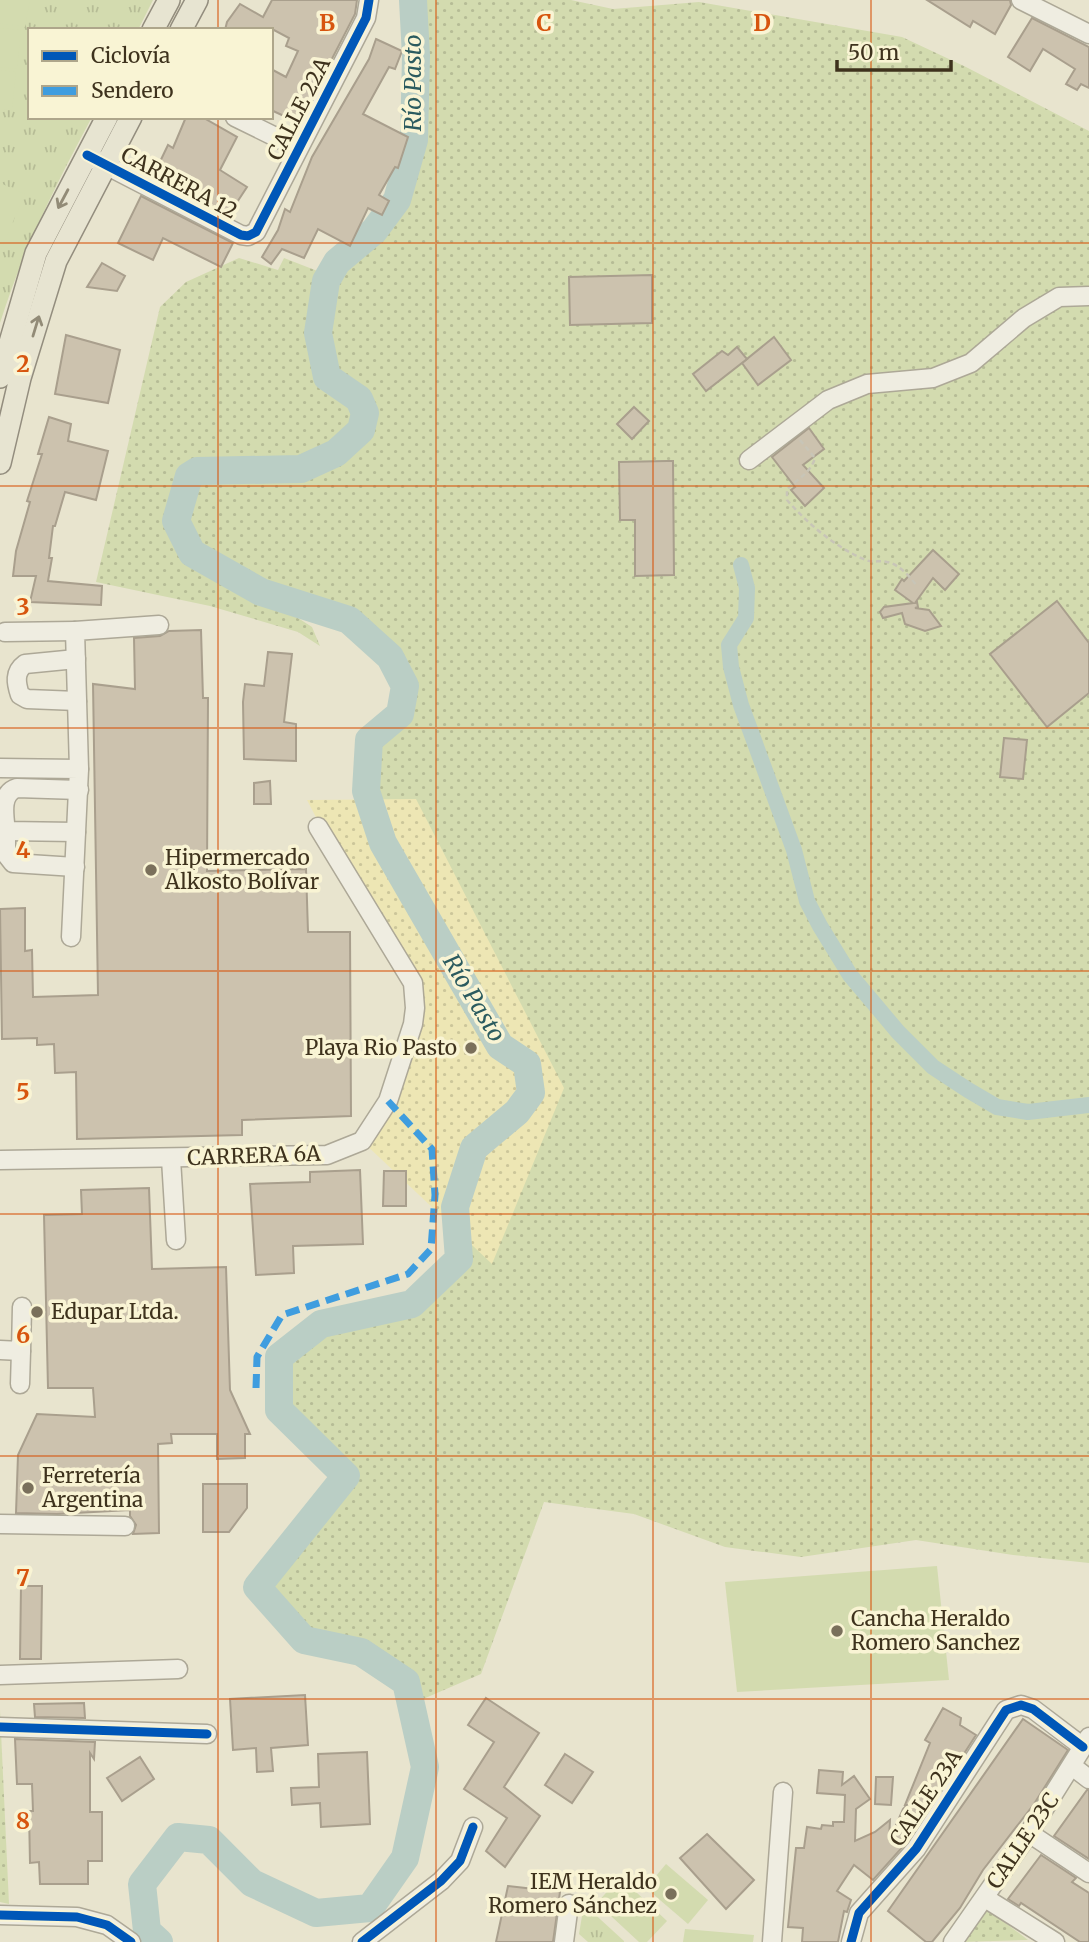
<svg xmlns="http://www.w3.org/2000/svg" width="1089" height="1942" font-family="Merriweather,serif">
<style>
.grass{fill:url(#grass-dots)}
.sand{fill:url(#sand-dots)}
.park{fill:url(#park-tufts)}
.pitch{fill:#d3dbaf}
.lines{fill:none;stroke-linecap:round;stroke-linejoin:round}
.canal{stroke:#bacec5;stroke-width:16}
.river{stroke:#bacec5;stroke-width:28}
.building{fill:#ccc2ae;stroke:#a99f8d;stroke-width:2}
.minor-casing{stroke:#ada897;stroke-width:21}
.major-casing{stroke:#938d7e;stroke-width:24}
.path{stroke:#c8c5b7;stroke-width:2.5;stroke-dasharray:5 3.5;stroke-linecap:butt}
.minor{stroke:#efede1;stroke-width:18}
.major{stroke:#e7e4d1;stroke-width:21}
.quiet{stroke:#3f9ddf;stroke-width:7;stroke-dasharray:14 7;stroke-linecap:butt}
.cycleway-casing{stroke:#f9f4d4;stroke-width:13}
.cycleway{stroke:#0057b8;stroke-width:9}
.oneway{stroke:#928b77}
.grid{fill:none;stroke:#d7550e;stroke-width:2;stroke-opacity:0.55}
.poi-dot{fill:#7a705b;stroke:#f9f4d4;stroke-width:2.5}
.labels{text-anchor:middle;stroke-width:7;stroke-linejoin:round;paint-order:stroke}
.street-label{font-size:21px;fill:#3e321d;stroke:#f9f4d4}
.poi-label{font-size:21px;fill:#3e321d;stroke:#f9f4d4;text-anchor:start}
.water-label{font-size:23px;font-style:italic;fill:#2b5b5f;stroke:#f9f4d4}
.grid-label{font-size:23px;text-anchor:middle;font-weight:bold;fill:#d7550e;stroke:#f9f4d4;stroke-width:7;stroke-linejoin:round;paint-order:stroke}
</style>
<defs>
<pattern id="grass-dots" width="8" height="8" patternUnits="userSpaceOnUse" patternTransform="scale(1.75)"><rect width="8" height="8" fill="#d3dbaf"/><path d="M2 2h.1M6 6h.1" fill="none" stroke="#b6bc96" stroke-width="1.8" stroke-linecap="round"/></pattern>
<pattern id="sand-dots" width="8" height="8" patternUnits="userSpaceOnUse" patternTransform="scale(1.75)"><rect width="8" height="8" fill="#ede6b4"/><path d="M2 2h.1M6 6h.1" fill="none" stroke="#ccc69a" stroke-width="1.8" stroke-linecap="round"/></pattern>
<pattern id="park-tufts" width="24" height="20" patternUnits="userSpaceOnUse" patternTransform="scale(1.75)"><rect width="24" height="20" fill="#d3dbaf"/><path d="M3 7l-1-3M5 7V3M7 7l1-3M15 17l-1-3M17 17v-4M19 17l1-3" fill="none" stroke="#b6bc96"/></pattern>
</defs>
<rect width="100%" height="100%" fill="#e8e4ce"/>
<g class="grass">
<path d="M418,0H571L613,9L699,2L902,37L966,67L1089,131V1563L1013,1555L916,1540L801,1557L725,1547L634,1514L544,1502L481,1674L423,1699L406,1682L361,1652L304,1640L257,1587L346,1476L279,1410V1357L329,1322L412,1304L459,1259L455,1207L383,843L366,791L374,744L403,722L410,686L401,653L364,616L263,588L194,545L181,517L193,475L255,471L303,473L352,451L373,429L366,400L331,376C328,363 324,349 322,335C319,318 328,276 341,264C363,243 384,236 400,205C425,155 425,55 418,0Z"/>
<path d="M239,258L278,270L284,258L320,272L316,344L324,381L354,398L362,415C327,494 246,448 186,474L172,523L184,549L202,567L273,602L312,627L320,646L298,632L210,606L96,582L160,307L186,282Z"/>
<path d="M0,1710L9,1904L0,1902Z"/>
<path d="M986,1908L1028,1940L960,1942Z"/>
</g>
<path class="sand" d="M416,799L564,1088L492,1264L362,1141L415,1008L307,800Z"/>
<g class="park">
<path d="M0,0H153L138,30H30V117H92C56,184 23,250 0,323Z"/>
<path d="M588,1908L624,1941V1942H588L579,1934L582,1916Z"/>
</g>
<g class="pitch">
<path d="M0,0H30L25,27L0,23Z"/>
<path d="M0,28L21,30L17,69L0,67Z"/>
<path d="M0,70L16,72L12,110L0,109Z"/>
<path d="M0,183L25,194L0,252Z"/>
<path d="M937,1566L949,1680L737,1692L725,1582Z"/>
<path d="M666,1864L708,1900L688,1924L646,1888Z"/>
<path d="M620,1877L667,1921L647,1942H639L597,1903Z"/>
<path d="M685,1929L754,1935L753,1942H683Z"/>
</g>
<g class="lines">
<path class="canal" d="M741,565L747,588L746,618L729,645L731,667L741,705L794,850L807,901L820,926L850,975L898,1032L933,1067L968,1090L997,1107L1028,1112L1089,1105"/>
<path class="river" d="M159,1942L147,1931L142,1884L178,1837L209,1840L252,1883L316,1913L370,1908L405,1858L425,1767L406,1682L361,1652L304,1640L257,1587L346,1476L279,1410V1357L321,1324L412,1304L459,1259L455,1207L474,1148L517,1112L531,1093L527,1064L500,1046L383,843L366,791L369,740L400,714L405,686L390,657L349,620L261,592L192,553L176,521L189,476L197,471L301,469L336,453L361,430L365,413L359,399L327,377L318,333L326,281L337,262L374,231L397,200L414,140L416,56L413,0"/>
</g>
<g class="building">
<path d="M272,0H357L355,14L299,123L271,110V69L286,77L298,51L286,46L289,38L274,30H225L227,22L240,4L263,17Z"/>
<path d="M927,0H1010L1011,5L995,34L973,21L970,27Z"/>
<path d="M1032,18L1089,47V88L1081,84L1077,90L1066,84L1075,69L1043,49L1030,71L1008,57Z"/>
<path d="M376,39L402,51L395,69L389,67L363,114L408,137L398,168L395,167L379,195L389,201L382,215L368,208L350,246L318,229L304,258L282,249L271,264L262,257L278,230L285,209L290,212L312,157L369,59Z"/>
<path d="M186,117H202L237,137L220,170L247,187L228,216L156,170L168,145L173,148Z"/>
<path d="M141,196L233,243L221,267L163,238L153,260L118,243Z"/>
<path d="M102,263L125,276L117,291L87,287Z"/>
<path d="M652,275V323L570,325L569,277Z"/>
<path d="M66,335L120,350L108,403L55,394Z"/>
<path d="M774,337L791,360L758,385L742,363Z"/>
<path d="M737,347L747,359L706,391L693,374L722,351L728,355Z"/>
<path d="M634,407L649,421L632,439L617,424Z"/>
<path d="M49,417L71,424L68,441L108,451L96,500L65,492L55,526H53L49,558H52L48,581L102,586L101,605L30,602L36,576H13L16,551L30,502L27,501L42,454H38Z"/>
<path d="M809,428L824,449L803,465L824,488L805,506L791,490L795,487L772,457Z"/>
<path d="M667,461H673L674,575L635,576V520H620L619,462Z"/>
<path d="M933,550L959,574L945,590L933,578L915,603L917,602L918,607L915,608L929,610L941,626L925,631L905,624L902,613L883,618L880,612L884,607L913,603L895,590L902,579L904,581Z"/>
<path d="M1057,601L1089,643V693L1047,727L990,654Z"/>
<path d="M201,630L203,698H208L207,871L306,869L308,932H350L351,1116L242,1120V1135L77,1139L76,1072L55,1073L54,1044L37,1045V1038L2,1039L0,909L25,908V951L32,950L33,997L98,995L93,684L135,689L134,638L160,636L169,631Z"/>
<path d="M268,652L292,654L284,722L296,724V761L244,759L243,702L245,684L264,686Z"/>
<path d="M1004,738L1027,740L1023,779L1000,777Z"/>
<path d="M270,781L271,804H254V783Z"/>
<path d="M360,1170L363,1244L293,1246L294,1273L256,1275L250,1184L310,1182V1172Z"/>
<path d="M384,1171H406V1206H383Z"/>
<path d="M149,1188L152,1269L226,1267L230,1390L250,1434H245V1458L217,1459V1434H171L172,1443L158,1444L159,1533L133,1534L136,1525L130,1516V1510L57,1514L16,1513L18,1455L37,1414L95,1417L93,1388H48L44,1215L82,1214L81,1190Z"/>
<path d="M203,1484H247V1508L229,1532H203Z"/>
<path d="M21,1586H42L41,1659H20Z"/>
<path d="M305,1695L308,1745L271,1748L273,1771L257,1772L256,1748L233,1750L230,1699Z"/>
<path d="M486,1698L539,1733L504,1787L540,1816L505,1867L486,1851L507,1818L464,1789L494,1742L468,1725Z"/>
<path d="M84,1703L85,1718L35,1717L34,1704Z"/>
<path d="M943,1708L961,1718L960,1725L976,1735L907,1842L873,1880L854,1865L837,1891L851,1900L847,1912L844,1911L838,1942H802L803,1928L788,1927L796,1848H804L807,1827L821,1829L822,1825L833,1826V1822H844L845,1795L817,1793L819,1770L843,1772L842,1785L854,1776L870,1799L856,1809L855,1841L875,1832L890,1820L889,1841L903,1809L907,1805H905L930,1743L925,1740Z"/>
<path d="M1023,1719L1068,1750L1034,1804L983,1870L960,1908L932,1942H926L888,1911Z"/>
<path d="M15,1739L95,1742L94,1759L90,1753V1812H102V1861H88V1884H40L39,1862L30,1863L29,1811H33L32,1784H17Z"/>
<path d="M367,1752L370,1824L321,1827L320,1803L292,1805L291,1788L319,1787L318,1754Z"/>
<path d="M565,1754L593,1772L572,1803L545,1785Z"/>
<path d="M140,1757L154,1779L122,1801L107,1778Z"/>
<path d="M876,1777H893L891,1805L875,1804Z"/>
<path d="M1087,1790H1089V1859L1054,1836Z"/>
<path d="M707,1834L754,1880L726,1909L680,1858Z"/>
<path d="M1041,1855L1076,1878L1072,1882L1089,1893V1942H1080L1021,1903L1019,1906L1008,1899Z"/>
<path d="M508,1886L560,1892L553,1942H496Z"/>
</g>
<g class="lines">
<defs>
<g id="minor">
<path d="M1021,0L1089,34"/>
<path d="M235,117L298,148"/>
<path d="M96,160L241,235L248,236L256,232L366,18L369,0"/>
<path d="M749,460L828,400L867,384L933,378L971,363L1024,318L1059,297L1089,296"/>
<path d="M5,632L75,631"/>
<path d="M76,659L25,664C14,672 16,683 20,695L27,699L77,701"/>
<path d="M0,768L79,769L71,937"/>
<path d="M79,769L75,631L159,625"/>
<path d="M6,831V854L13,863L75,867"/>
<path d="M76,832L6,831C4,815 0,793 17,788L79,790"/>
<path d="M171,1159L176,1240"/>
<path d="M0,1160L327,1155L362,1141L388,1101L413,1024L415,1008L413,983L318,827"/>
<path d="M0,1350L21,1351L22,1307"/>
<path d="M20,1384L21,1351"/>
<path d="M0,1524L125,1526"/>
<path d="M0,1675L178,1669"/>
<path d="M0,1727L207,1734"/>
<path d="M1072,1766L1089,1779"/>
<path d="M1029,1833L1089,1873"/>
<path d="M985,1898L1055,1942"/>
<path d="M0,1915L77,1917L107,1925L131,1942"/>
<path d="M362,1942L441,1881L460,1861L473,1827"/>
<path d="M564,1942L569,1904"/>
<path d="M772,1942L783,1792"/>
<path d="M851,1942L859,1913L916,1849L1006,1710L1021,1705L1033,1709L1083,1747"/>
<path d="M953,1942L1029,1833L1089,1737"/>
</g>
<g id="major">
<path d="M153,30L169,0"/>
<path d="M181,30L197,0"/>
<path d="M0,377L36,253L107,117"/>
<path d="M0,463L20,378L56,261L131,117"/>
</g>
</defs>
<use href="#minor" class="minor-casing"/>
<use href="#major" class="major-casing"/>
<path class="path" d="M800,440L815,458C811,472 797,480 787,489V500C807,523 836,548 866,560C873,563 880,560 887,562C899,564 910,577 917,586"/>
<use href="#minor" class="minor"/>
<use href="#major" class="major"/>
<path class="quiet" d="M256,1388L257,1357L282,1315L408,1274L431,1249L435,1195L432,1149L388,1101"/>
<defs>
<g id="cycleway">
<path d="M87,155L241,235L248,236L256,232L366,18L369,0"/>
<path d="M0,1727L207,1734"/>
<path d="M0,1915L77,1917L107,1925L131,1942"/>
<path d="M362,1942L441,1881L460,1861L473,1827"/>
<path d="M851,1942L859,1913L916,1849L1006,1710L1021,1705L1033,1709L1083,1747"/>
</g>
</defs>
<use href="#cycleway" class="cycleway-casing"/>
<use href="#cycleway" class="cycleway"/>
</g>
<defs><path id="oneway-shaft" d="M-6 0H5M1.5-3L5.5 0L1.5 3" fill="none" stroke-width="1.6" stroke-linecap="round" stroke-linejoin="round" transform="scale(1.75)"/></defs>
<g class="oneway">
<use href="#oneway-shaft" transform="translate(63 199) rotate(118)"/>
<use href="#oneway-shaft" transform="translate(36 326) rotate(-73)"/>
</g>
<path class="grid" d="M218,0V30M436,0V1942M653,0V1942M871,0V1942M218,117V1942M0,243H1089M0,486H1089M0,728H1089M0,971H1089M0,1214H1089M0,1456H1089M0,1699H1089"/>
<g class="poi-dot">
<circle cx="151" cy="870" r="7"/>
<circle cx="471" cy="1048" r="7"/>
<circle cx="37" cy="1312" r="7"/>
<circle cx="28" cy="1488" r="7"/>
<circle cx="837" cy="1631" r="7"/>
<circle cx="671" cy="1894" r="7"/>
</g>
<g class="labels">
<g class="street-label">
<text transform="translate(299 109) rotate(-63)" y="7">CALLE 22A</text>
<text transform="translate(179 183) rotate(28)" y="7">CARRERA 12</text>
<text transform="translate(254 1156) rotate(-2)" y="7">CARRERA 6A</text>
<text transform="translate(926 1798) rotate(-56)" y="7">CALLE 23A</text>
<text transform="translate(1023 1841) rotate(-56)" y="7">CALLE 23C</text>
</g>
<g class="poi-label">
<text x="165" y="865">Hipermercado<tspan x="165" dy="24">Alkosto Bolívar</tspan></text>
<text x="457" y="1055" text-anchor="end">Playa Rio Pasto</text>
<text x="51" y="1319">Edupar Ltda.</text>
<text x="42" y="1483">Ferretería<tspan x="42" dy="24">Argentina</tspan></text>
<text x="851" y="1626">Cancha Heraldo<tspan x="851" dy="24">Romero Sanchez</tspan></text>
<text x="657" y="1889" text-anchor="end">IEM Heraldo<tspan x="657" dy="24">Romero Sánchez</tspan></text>
</g>
<g class="water-label">
<text transform="translate(413 83) rotate(-90)" y="8">Río Pasto</text>
<text transform="translate(474 998) rotate(59)" y="8">Río Pasto</text>
</g>
</g>
<g class="grid-label">
<text x="327" y="31">B</text>
<text x="544" y="31">C</text>
<text x="762" y="31">D</text>
<text x="23" y="372">2</text>
<text x="23" y="615">3</text>
<text x="23" y="858">4</text>
<text x="23" y="1100">5</text>
<text x="23" y="1343">6</text>
<text x="23" y="1586">7</text>
<text x="23" y="1829">8</text>
</g>
<rect x="28" y="28" width="245" height="91" fill="#f9f4d4" stroke="#aea68b" stroke-width="2"/>
<rect x="42" y="51" width="35" height="10" fill="#0057b8" stroke="#aea68b" stroke-width="2"/>
<text x="91" y="63" font-size="21" fill="#3e321d">Ciclovía</text>
<rect x="42" y="86" width="35" height="10" fill="#3f9ddf" stroke="#aea68b" stroke-width="2"/>
<text x="91" y="98" font-size="21" fill="#3e321d">Sendero</text>
<path d="M837 60v10h114v-10" fill="none" stroke="#3e321d" stroke-width="3.5"/>
<text x="848" y="60" font-size="21" fill="#3e321d" stroke="#f9f4d4" stroke-width="5" paint-order="stroke">50 m</text>
</svg>
